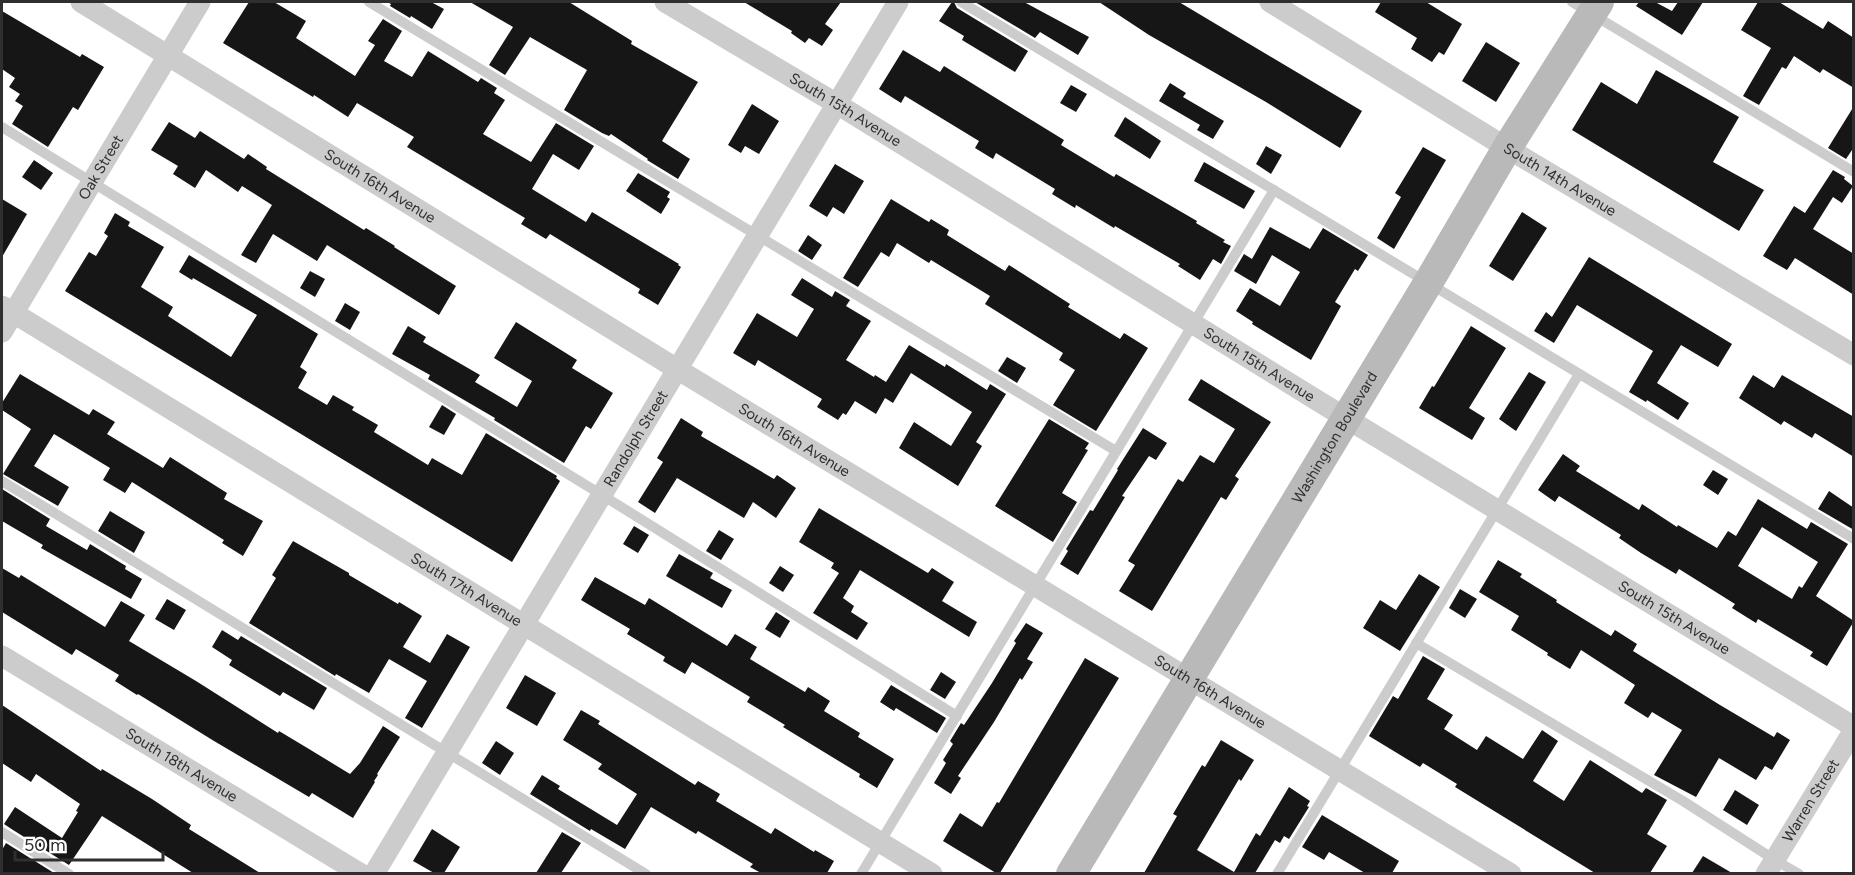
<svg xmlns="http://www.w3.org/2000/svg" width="1855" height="875" font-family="Figtree,sans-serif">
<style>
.building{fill:#161616;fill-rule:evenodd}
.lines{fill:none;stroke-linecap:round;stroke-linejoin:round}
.lane{stroke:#ccc;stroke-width:10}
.street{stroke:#ccc;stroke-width:21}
.secondary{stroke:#b9b9b9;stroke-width:30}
.labels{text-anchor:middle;stroke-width:6;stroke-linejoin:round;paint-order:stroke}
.street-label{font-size:15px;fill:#2f2f2f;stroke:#fff}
</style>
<rect width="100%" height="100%" fill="#fff"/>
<g class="building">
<path d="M249,2H274L306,21L296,38L355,76L375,45L368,41L383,19L402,31L384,61L412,77L428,51L478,82L481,78L497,88L494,93L505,100L483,134L531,162L556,123L594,146L579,170L553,154L532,189L586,222L592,212L679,264L678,265L681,267L658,305L638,293L640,289L550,234L546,239L521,224L525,218L407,147L414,137L357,103L348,117L314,95L313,97L223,43Z"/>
<path d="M387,2H431L444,9L432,29L411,16L410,18L390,6L391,4Z"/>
<path d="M470,2H569L632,41L631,44L698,82L662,141L690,159L678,179L647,160L648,159L611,134L609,136L602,133L564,110L587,70L530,37L505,75L489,65L513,27Z"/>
<path d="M744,2H841L825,24L833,30L822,46L809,38L805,43L791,33L792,31Z"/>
<path d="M952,2H954L957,8L1028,51L1015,72L962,40L964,36L939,21Z"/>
<path d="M975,2H1024L1089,37L1078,55L1040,32L1035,38Z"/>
<path d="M1099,2H1179L1362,111L1340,148L1266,102L1149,35Z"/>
<path d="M1381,2H1426L1462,24L1444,55L1439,52L1432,62L1411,49L1417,38L1375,12Z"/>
<path d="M1639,2H1655L1672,11L1678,2H1703L1682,35L1636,6Z"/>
<path d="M1758,2H1779L1823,29L1828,21L1854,38V88L1823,69L1820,73L1794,56L1786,69L1782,67L1759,105L1743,96L1771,48L1741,30Z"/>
<path d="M2,11L80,57L82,54L104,67L78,110L73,107L48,147L12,124L23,106L15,101L20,94L9,87L15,78L2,69Z"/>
<path d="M1486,42L1520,63L1496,102L1462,81Z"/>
<path d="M903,50L940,72L944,66L1064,140L1061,145L1114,177L1116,174L1197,221L1196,223L1225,240L1223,242L1231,246L1221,264L1213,259L1200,280L1178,266L1180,264L1115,226L1114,228L1076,205L1075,208L1052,194L1055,189L996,153L993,159L975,148L979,141L905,96L901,103L879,89Z"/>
<path d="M1656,70L1739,117L1713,162L1764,190L1739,231L1572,130L1601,82L1637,104Z"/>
<path d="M1170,83L1186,93L1183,97L1224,121L1213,139L1197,130L1200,125L1159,101Z"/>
<path d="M1071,85L1087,94L1076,112L1060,103Z"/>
<path d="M752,104L779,121L759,154L745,146L741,153L728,145Z"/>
<path d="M1854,106V147L1846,159L1828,148Z"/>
<path d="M1125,117L1161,141L1150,159L1114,136Z"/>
<path d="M169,122L195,138L200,131L244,159L248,154L267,167L266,169L364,230L366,228L395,246L394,247L456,286L439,315L327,245L317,261L273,234L256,263L241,255L272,205L242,186L238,192L206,170L195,188L173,174L178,166L151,150Z"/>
<path d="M1266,146L1282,155L1271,174L1256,164Z"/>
<path d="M1423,147L1446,160L1394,249L1377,238L1401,197L1395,193Z"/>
<path d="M34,160L53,173L41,190L22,177Z"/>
<path d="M1204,162L1255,191L1244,209L1194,181Z"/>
<path d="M835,164L864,181L844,214L833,207L827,217L809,206Z"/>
<path d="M1833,170L1845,177L1844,179L1853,186L1842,203L1833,197L1813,229L1854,254V295L1795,258L1787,270L1763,256L1794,206L1805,213Z"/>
<path d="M638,173L670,192L667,197L670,199L661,214L626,191Z"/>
<path d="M2,199L27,214L2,257Z"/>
<path d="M891,199L929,222L931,219L949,230L947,235L1005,271L1009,265L1070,304L1068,307L1120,339L1124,333L1148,348L1096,431L1053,405L1075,370L1059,360L1063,353L985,304L990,296L931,260L929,263L897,243L889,257L881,252L858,287L843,278Z"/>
<path d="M1522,212L1547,228L1513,281L1489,266Z"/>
<path d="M115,213L130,222L128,226L164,247L141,287L173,307L168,316L231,357L257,315L193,278L192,280L179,272L189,255L318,334L300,367L307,372L298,388L327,405L333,395L354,407L352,410L378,425L374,432L428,465L432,458L462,475L486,433L557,476L556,478L560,481L512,562L65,291L89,252L96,256L108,236L104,233Z"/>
<path d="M1270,227L1310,249L1323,228L1368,255L1358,271L1355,269L1335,302L1341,306L1311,360L1252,324L1253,322L1236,311L1250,288L1280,306L1300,272L1272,255L1256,284L1234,271L1244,254L1252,259Z"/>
<path d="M808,235L822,245L812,260L798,251Z"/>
<path d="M1589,257L1732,344L1718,367L1681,345L1657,383L1689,403L1678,420L1647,400L1646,402L1629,392L1653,351L1577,305L1554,343L1534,331L1546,312L1552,317Z"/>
<path d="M310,271L325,279L315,297L300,288Z"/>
<path d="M802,278L832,297L835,291L850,300L846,306L871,321L846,360L874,377L875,375L886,382L909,345L945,367L946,364L987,390L990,384L1006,394L976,442L982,446L958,486L899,448L914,422L951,446L972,412L911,373L893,403L885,398L876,414L855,401L846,415L843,413L838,420L817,407L822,399L758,360L755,366L733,353L757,313L797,337L814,309L791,295Z"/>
<path d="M345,303L360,312L350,330L335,321Z"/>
<path d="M516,322L577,360L572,368L613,393L591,429L586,426L564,463L494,420L495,418L428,379L430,375L392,354L408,326L426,337L423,342L480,375L475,382L517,407L532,381L494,358Z"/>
<path d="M1471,326L1506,348L1469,408L1485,418L1472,440L1419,408L1432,386L1434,387Z"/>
<path d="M1007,357L1026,368L1017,383L998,371Z"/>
<path d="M1529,372L1546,382L1516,431L1499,419Z"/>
<path d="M20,374L89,415L93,409L115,422L107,434L163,468L170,457L227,493L224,499L263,521L243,556L222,543L224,540L132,482L125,493L103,480L110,468L54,434L34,466L69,487L58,506L3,474L31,429L2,410V403Z"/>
<path d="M1753,375L1774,388L1782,375L1854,417V457L1815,433L1812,438L1784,421L1781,425L1739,398Z"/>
<path d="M1201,379L1271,422L1235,476L1239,479L1226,500L1221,497L1152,611L1119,591L1135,565L1128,561L1178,479L1183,482L1200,455L1214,463L1235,429L1188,400Z"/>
<path d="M442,405L456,414L444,435L429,427Z"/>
<path d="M681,418L703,432L701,436L774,479L777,475L796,488L776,518L753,502L744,518L677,478L655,513L638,502L663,462L657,458Z"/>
<path d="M1049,419L1089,443L1085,449L1088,450L1062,493L1077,502L1053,542L995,506Z"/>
<path d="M1143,428L1167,443L1156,460L1149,456L1122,496L1125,497L1078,575L1060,564L1068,551L1066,549L1090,510L1093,511L1118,470L1117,469Z"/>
<path d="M1563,454L1580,466L1576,471L1639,510L1642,504L1677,527L1678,525L1717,548L1728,531L1736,536L1758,499L1807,529L1811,522L1848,544L1816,596L1854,621L1827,666L1810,656L1813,652L1758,619L1756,623L1732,608L1735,604L1679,569L1676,574L1641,553L1619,538L1621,535L1559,496L1555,502L1538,490ZM1762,527L1818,562L1802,588L1799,586L1792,599L1738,566Z"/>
<path d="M1713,470L1728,479L1718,495L1703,485Z"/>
<path d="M2,489L50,519L46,526L87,550L90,544L126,566L125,569L142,579L131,599L41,548L43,545L2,521Z"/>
<path d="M1829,491L1854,508V530L1818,509Z"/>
<path d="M819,508L928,573L932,568L954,582L942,601L977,622L969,637L860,570L843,598L854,606L851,612L868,623L857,640L813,613L839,573L831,568L834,563L799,542Z"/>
<path d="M110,511L145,532L134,553L98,531Z"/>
<path d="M634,526L649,535L638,553L623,544Z"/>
<path d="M719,530L734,539L721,560L706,551Z"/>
<path d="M293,541L349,573V575L398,604L399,602L422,616L403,647L430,663L447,634L470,647L422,728L405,718L427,681L389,659L369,693L336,674L335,676L249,623L276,578L272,575Z"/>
<path d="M679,554L713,573L710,578L732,590L722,608L666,576Z"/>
<path d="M1498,560L1522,574L1520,577L1557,600L1556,602L1611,636L1615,630L1637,644L1633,651L1720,705L1774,737L1777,732L1790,740L1772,770L1765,766L1756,780L1719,758L1696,797L1654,775L1682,730L1652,712L1648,718L1624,703L1635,685L1581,650L1570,669L1547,655L1548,653L1511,630L1519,616L1479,592Z"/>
<path d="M780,566L794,575L783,592L769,583Z"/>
<path d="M2,568L19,578L21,575L105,627L121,601L145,615L129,641L196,681L278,733L279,731L309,749L350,774L360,763L383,726L400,737L377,774L378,775L374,781L375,782L353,818L312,793L309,797L214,741L138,694L137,695L115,681L119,675L76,649L72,655L2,612Z"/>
<path d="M1419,574L1440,587L1400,651L1363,628L1380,600L1396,610Z"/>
<path d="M595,577L645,605L649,598L727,646L735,634L757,647L750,659L805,692L808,687L830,701L824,711L860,733L858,737L894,759L877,788L859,777L860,774L783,727L785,725L747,702L750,697L692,662L685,674L663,661L665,657L627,634L630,629L581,600Z"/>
<path d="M1460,589L1477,599L1465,618L1449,608Z"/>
<path d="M167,599L186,610L174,630L155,619Z"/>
<path d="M776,612L790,621L780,638L765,629Z"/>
<path d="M1026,623L1043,633L1027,659L1033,662L1022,680L1020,678L994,722L958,776L961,778L951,794L934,783L946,763L943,760L953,744L950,741L961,723L964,725L992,683L1016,643L1014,641Z"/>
<path d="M222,630L238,640L241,636L327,688L314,710L283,692L280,696L229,665L232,660L212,647Z"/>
<path d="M1423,656L1445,669L1427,699L1453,715L1444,729L1477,750L1486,736L1523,759L1542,730L1558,741L1533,781L1564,801L1590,760L1642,793L1646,788L1667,800L1647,834L1667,846L1650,873H1595L1455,787L1457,784L1423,763L1420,767L1369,736L1393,696L1398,699Z"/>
<path d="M1085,658L1119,678L1000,873H996L943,841L960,813L982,827L997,802L999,803Z"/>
<path d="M941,672L956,682L945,699L930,690Z"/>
<path d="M525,675L556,693L537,726L506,708Z"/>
<path d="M891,685L946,718L937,733L896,708L894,711L880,702Z"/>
<path d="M2,705L101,771L102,769L152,799L191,825L189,829L260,873H193L102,816L69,865L13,830L4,824L15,807L62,838L78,812L76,811L80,804L36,774L31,782L2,763Z"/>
<path d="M581,710L600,721L598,724L695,785L698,781L720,794L716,801L771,834L775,828L814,852L815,850L834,861L827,873H761L750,867L753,864L698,831L696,834L651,807L625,849L591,829L590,831L530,794L542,775L560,786L558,789L617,825L637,794L598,769L602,764L563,740Z"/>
<path d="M1221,740L1254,760L1241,781L1239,779L1197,850L1234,872L1256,833L1260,836L1289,787L1310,801L1307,806L1309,807L1289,839L1284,836L1280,843L1275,840L1255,873H1144L1177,816L1173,814L1202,765L1205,767Z"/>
<path d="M496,741L514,753L500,775L482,763Z"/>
<path d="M1735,790L1759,805L1747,825L1723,810Z"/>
<path d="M1322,815L1399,861L1392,873H1365L1329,852L1324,860L1302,847Z"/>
<path d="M432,829L460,847L444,873H434L413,861Z"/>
<path d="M562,832L581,843L561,873H536Z"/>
<path d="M6,843L54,873H2V850Z"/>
<path d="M1703,856L1732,873H1692Z"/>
</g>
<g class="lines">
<g class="lane">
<path d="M369,2L1116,451"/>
<path d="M961,2L1854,539"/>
<path d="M1572,2L1854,172"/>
<path d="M2,127L602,495L957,716"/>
<path d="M2,481L646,874"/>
<path d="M1416,643L1683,801L1775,860L1799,874"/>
<path d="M2,832L69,874"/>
<path d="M861,874L1274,190"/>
<path d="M1277,874L1579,374"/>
</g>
<g class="street">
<path id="s1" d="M81,2L677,369L1511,874"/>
<path id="s2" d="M665,2L837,104L1323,404L1854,727"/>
<path id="s3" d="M1270,2L1507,148L1854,355"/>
<path id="s4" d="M2,306L932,874"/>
<path id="s5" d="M2,332L200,2"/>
<path id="s6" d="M2,656L361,874"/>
<path id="s7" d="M374,874L898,2"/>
<path id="s8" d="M1766,874L1854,730"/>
</g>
<path class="secondary" id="s9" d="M1071,874L1428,283L1507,148L1599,2"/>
</g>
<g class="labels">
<g class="street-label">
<text dy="5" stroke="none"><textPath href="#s2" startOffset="210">South 15th Avenue</textPath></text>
<text dy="5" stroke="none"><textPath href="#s5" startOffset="192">Oak Street</textPath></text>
<text dy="5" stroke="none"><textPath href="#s3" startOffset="340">South 14th Avenue</textPath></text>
<text dy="5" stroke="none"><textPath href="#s1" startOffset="351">South 16th Avenue</textPath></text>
<text dy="5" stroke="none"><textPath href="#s2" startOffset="696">South 15th Avenue</textPath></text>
<text dy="5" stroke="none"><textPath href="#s7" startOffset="508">Randolph Street</textPath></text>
<text dy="5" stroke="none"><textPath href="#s9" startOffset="510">Washington Boulevard</textPath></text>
<text dy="5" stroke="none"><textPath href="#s1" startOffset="837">South 16th Avenue</textPath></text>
<text dy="5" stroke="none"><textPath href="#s4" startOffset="544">South 17th Avenue</textPath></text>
<text dy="5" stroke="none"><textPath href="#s2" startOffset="1182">South 15th Avenue</textPath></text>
<text dy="5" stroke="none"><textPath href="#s1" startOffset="1323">South 16th Avenue</textPath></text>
<text dy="5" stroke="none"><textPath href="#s6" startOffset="210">South 18th Avenue</textPath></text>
<text dy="5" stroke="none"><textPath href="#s8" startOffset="86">Warren Street</textPath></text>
</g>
</g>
<rect width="1855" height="875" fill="none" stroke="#2f2f2f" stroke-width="6"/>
<path d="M15 851v9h148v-9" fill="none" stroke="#2f2f2f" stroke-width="3"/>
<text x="24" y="851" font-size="18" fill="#2f2f2f" stroke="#ffffff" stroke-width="4.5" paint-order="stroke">50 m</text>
</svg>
